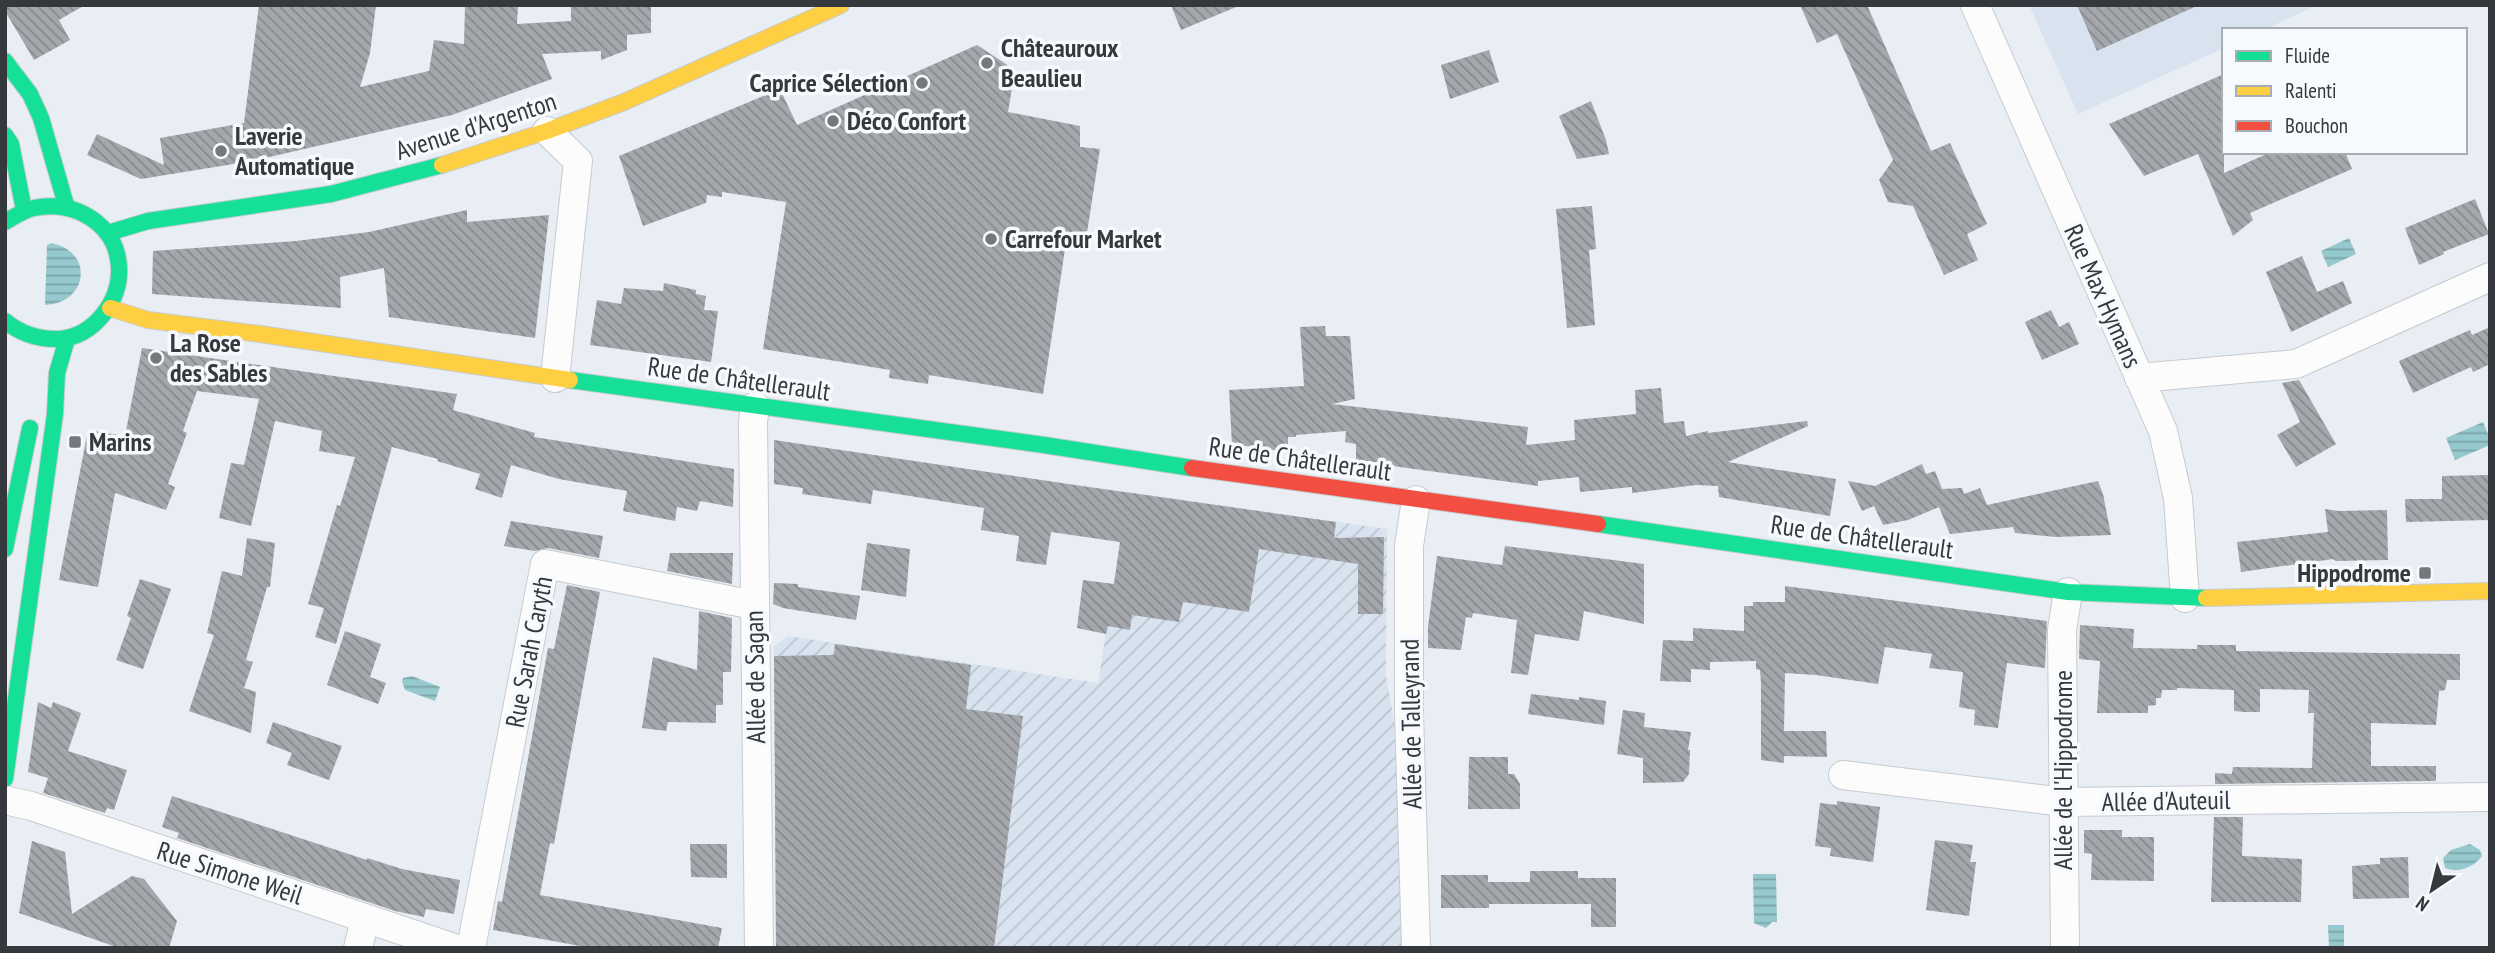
<svg xmlns="http://www.w3.org/2000/svg" width="2495" height="953" font-family="'PT Sans Narrow',sans-serif">
<style>
.built{fill:#d8e3ef}
.industrial{fill:url(#industrial-furrows)}
.water{fill:url(#water-rules)}
.building{fill:url(#building-back-hatch)}
.lines{fill:none;stroke-linecap:round;stroke-linejoin:round}
.street-casing{stroke:#c6cbcf;stroke-width:30}
.fast-casing{stroke:#c6cbcf;stroke-width:18}
.slow-casing{stroke:#c6cbcf;stroke-width:18}
.jam-casing{stroke:#c6cbcf;stroke-width:18}
.street{stroke:#fcfcfd;stroke-width:28}
.fast{stroke:#16e098;stroke-width:16}
.slow{stroke:#ffcf43;stroke-width:16}
.jam{stroke:#f24e42;stroke-width:16}
.poi-dot{fill:#74787d;stroke:#f6fafe;stroke-width:2.5}
.labels{text-anchor:middle;stroke-width:7;stroke-linejoin:round;paint-order:stroke}
.poi-label{font-size:26px;font-weight:bold;fill:#35393d;stroke:#f6fafe;text-anchor:start}
.street-label{font-size:26px;fill:#35393d;stroke:#f6fafe}
</style>
<defs>
<pattern id="industrial-furrows" width="10" height="10" patternUnits="userSpaceOnUse" patternTransform="scale(1.75)"><rect width="10" height="10" fill="#d8e3ef"/><path d="M-1 1l2-2M0 10L10 0M9 11l2-2" fill="none" stroke="#bac4ce"/></pattern>
<pattern id="water-rules" width="6" height="5" patternUnits="userSpaceOnUse" patternTransform="scale(1.75)"><rect width="6" height="5" fill="#95c9cd"/><path d="M0 2.5h6" fill="none" stroke="#7aa4a8"/></pattern>
<pattern id="building-back-hatch" width="6" height="6" patternUnits="userSpaceOnUse" patternTransform="scale(1.75)"><rect width="6" height="6" fill="#a4a7ac"/><path d="M-1 5l2 2M0 0l6 6M5-1l2 2" fill="none" stroke="#86898d"/></pattern>
</defs>
<rect width="100%" height="100%" fill="#e8eef4"/>
<path class="built" d="M2029,5H2317L2264,30H2224V48L2078,114Z"/>
<path class="industrial" d="M1128,492L1387,529L1386,676L1401,760L1402,948H776L774,646L788,636L1098,683Z"/>
<g class="water">
<path d="M2349,238L2356,254L2328,267L2321,251Z"/>
<path d="M51,243C94,251 89,303 45,305L47,245Z"/>
<path d="M2483,422L2490,439V445L2455,460L2446,438Z"/>
<path d="M412,676L440,687L435,701L405,690L402,681L403,678Z"/>
<path d="M2470,844L2480,850L2482,856C2473,868 2458,873 2445,868L2443,858L2451,850Z"/>
<path d="M1753,874H1776L1777,922H1772L1766,928L1754,923Z"/>
<path d="M2328,925H2344V948H2329Z"/>
</g>
<g class="building">
<path d="M5,5H85L59,20L70,40L34,60L5,11Z"/>
<path d="M259,5H376L370,53L360,87L429,71L434,40L464,44L465,6H518L517,24L571,21V5H651V33L627,35V50L601,60V51L542,54L552,79L452,115L252,161L141,179L87,155L97,134L164,165L160,138L244,123Z"/>
<path d="M1171,5H1241L1181,30Z"/>
<path d="M1800,5H1867L1931,151L1950,143L1987,224L1967,234L1978,260L1944,275L1913,206L1888,202L1879,180L1893,160L1837,34L1817,43Z"/>
<path d="M2077,5H2199L2097,51Z"/>
<path d="M977,45L1015,70L1008,112L1080,126V147L1100,149L1086,239L1067,236L1043,394L929,375L928,384L889,378L890,370L763,349L786,202L722,192V197L707,195L706,203L643,226L619,156L780,89L797,125Z"/>
<path d="M1489,50L1499,82L1450,99L1441,65Z"/>
<path d="M2224,74V173L2271,152H2345L2352,169L2250,213L2253,220L2233,236L2198,154L2144,176L2109,124Z"/>
<path d="M1591,101L1606,140L1609,154L1577,159L1559,116Z"/>
<path d="M2475,199L2489,234L2443,252L2444,254L2419,265L2405,228Z"/>
<path d="M1592,206L1596,249L1589,250L1595,325L1567,328L1556,209Z"/>
<path d="M467,210V222L549,215L535,338L389,317L384,268L340,277L341,308L152,294L153,251L296,241L369,232Z"/>
<path d="M2302,256L2317,292L2343,281L2352,303L2291,332L2266,272Z"/>
<path d="M664,283L696,290V294L706,296L704,310L718,311L711,362L590,345L597,300L621,304L624,288L663,291Z"/>
<path d="M2051,310L2059,327L2069,322L2079,344L2042,360L2025,322Z"/>
<path d="M1325,326L1326,336H1350L1355,399L1332,404L1528,427L1526,445L1575,440L1574,420L1636,414L1635,390L1661,388L1664,423L1684,421L1686,436L1708,431V433L1807,421L1808,426L1728,462L1836,479L1830,516L1719,497L1718,486L1696,485L1632,493V487L1580,492L1579,477L1538,481V486L1356,461V444L1345,442L1346,431L1296,435V437H1288V452L1232,444L1229,390L1304,386L1300,327Z"/>
<path d="M2490,327V364L2473,372L2471,367L2413,393L2399,361L2470,330L2472,335Z"/>
<path d="M142,348L457,394L453,410L535,433L534,437L734,469L733,507L700,501L697,511L677,507L675,521L623,511L627,491L559,479L511,465L502,498L475,489L480,474L437,461L438,459L392,447L336,644L315,637L324,608L308,604L337,505L340,506L355,457L319,451L322,431L275,421L251,526L219,518L231,463L244,465L259,399L197,391L183,431L187,433L168,484L175,487L166,510L115,493L98,587L59,580L88,430L125,436Z"/>
<path d="M2299,380L2336,444L2296,467L2277,435L2300,422L2282,383Z"/>
<path d="M774,440L1082,486L1336,522L1334,538L1384,537L1383,614H1358V564L1259,549L1249,612L1183,602L1179,622L1132,615L1130,630L1108,626L1106,634L1077,628L1083,580L1114,584L1120,542L1051,532L1046,565L1016,561L1019,536L981,530L984,508L873,490L871,504L802,494L803,488L774,484Z"/>
<path d="M1922,464L1926,474L1935,471L1942,489L1962,488L1964,494L1980,488L1987,505L2098,481L2103,494L2111,535L2056,537L2015,533L2013,527L1950,534L1939,507L1908,520L1883,525L1874,506L1862,511L1848,481L1875,486Z"/>
<path d="M2490,475V520L2406,522L2405,499H2442V476Z"/>
<path d="M2325,509L2338,511L2387,510L2388,560L2336,561L2333,559L2241,572L2237,542L2328,532Z"/>
<path d="M511,521L603,536L599,558L548,548L535,551L504,546Z"/>
<path d="M247,538L275,543L270,587H267L246,660L253,662L244,688L256,692L251,733L189,711L214,635L207,633L222,571L242,576Z"/>
<path d="M867,543L910,549L906,597L861,590Z"/>
<path d="M1505,546L1644,564V624L1584,611L1579,641L1535,634L1528,675L1511,673L1517,620L1473,613L1472,618L1466,617L1461,650L1428,648V627L1437,556L1502,565Z"/>
<path d="M670,553H733L732,584L667,571Z"/>
<path d="M140,579L171,589L143,669L116,660L131,618L127,616Z"/>
<path d="M774,583L798,584V587L860,596L856,620L783,608L773,604Z"/>
<path d="M567,585L600,592L554,844L550,843L540,895L722,928L718,948H591L493,930L498,901L502,902L548,648L554,649Z"/>
<path d="M1785,586L2047,621L2045,668L2007,663L1998,728L1974,725L1975,710L1959,707L1963,672L1929,668L1932,654L1885,647L1878,684L1816,675L1785,673L1784,731H1826L1827,757L1784,756V763L1761,760V683L1760,670L1756,669V661L1710,662V670L1691,669V682L1660,681L1663,640L1693,641V628L1744,631V606H1753V602H1785Z"/>
<path d="M699,611L732,618L731,672H723V705H716V723L668,722L666,731L642,728L653,657L697,670Z"/>
<path d="M2080,625L2134,629L2133,648L2197,649V645H2236V651L2460,654V680H2447L2445,690L2439,691L2436,725L2371,723V766H2436V781L2215,784V773L2232,774L2233,767L2312,768L2314,713H2308L2309,690L2260,689V712H2245L2234,711V690L2177,688V690H2162L2161,698H2156V705L2148,706V713H2097L2100,661L2079,659Z"/>
<path d="M345,631L381,644L370,677L386,683L378,704L327,685Z"/>
<path d="M835,644L971,665L966,709L1023,716L994,948H776L774,656L834,655Z"/>
<path d="M1531,694L1579,700V697L1606,701L1604,725L1528,714Z"/>
<path d="M38,702L51,708L53,702L81,713L68,751L127,770L114,810L107,808L105,813L43,793L48,778L28,772Z"/>
<path d="M1623,710L1645,713L1644,727L1691,732L1688,750H1690L1689,774L1683,782L1643,783V758L1617,754Z"/>
<path d="M273,722L342,746L329,780L287,765L292,753L266,743Z"/>
<path d="M1469,757H1508V774H1514L1520,784V809H1468Z"/>
<path d="M172,796L367,860V858L402,869L460,880L454,914L426,909L424,917L395,911L177,838L179,833L162,827Z"/>
<path d="M1837,801L1880,807L1873,862L1830,856L1831,848L1815,846L1820,803L1837,805Z"/>
<path d="M2214,817H2243L2242,856L2302,859L2301,902H2211Z"/>
<path d="M2084,830H2122V837H2154V881L2091,880L2092,854L2084,853Z"/>
<path d="M1935,840L1973,845L1970,862H1976L1969,916L1926,910Z"/>
<path d="M32,841L65,852L72,914L132,876L144,879L177,921L169,948H119L19,913Z"/>
<path d="M690,844H727V878L691,877Z"/>
<path d="M2408,857L2409,898L2353,899L2352,866L2380,864V858Z"/>
<path d="M1530,871H1578V878H1616V927H1591V904H1489V908H1441V875H1488V882H1530Z"/>
</g>
<g class="lines">
<defs>
<g id="street">
<path d="M1975,5L2163,431L2178,498L2185,598"/>
<path d="M547,131L578,161L555,378"/>
<path d="M2139,378L2296,364L2490,277"/>
<path d="M755,406L753,422L759,948"/>
<path d="M1416,500L1409,546V713L1416,948"/>
<path d="M1843,775L2063,802L2490,797"/>
<path d="M5,800L31,806L454,948"/>
<path d="M358,948L365,919"/>
<path d="M471,948L545,564L754,605"/>
<path d="M2065,948L2062,630L2068,592"/>
</g>
<g id="fast">
<path d="M5,61L30,94L41,118L66,205"/>
<path d="M5,135L11,144L24,210"/>
<path d="M5,222C14,217 24,210 34,208C74,199 117,224 119,267C121,301 94,336 60,339C39,340 21,334 5,321"/>
<path d="M108,233L148,221L331,194L442,165"/>
<path d="M570,380L1044,445L1192,468"/>
<path d="M1598,524L2068,592L2206,598"/>
<path d="M5,549L30,428"/>
<path d="M5,779L55,414L57,373L67,339"/>
</g>
<g id="slow">
<path d="M442,165L547,131L624,102L841,5"/>
<path d="M110,308L148,320L260,334L570,380"/>
<path d="M2206,598L2490,591"/>
</g>
<path id="jam" d="M1192,468L1598,524"/>
</defs>
<use href="#street" class="street-casing"/>
<use href="#fast" class="fast-casing"/>
<use href="#slow" class="slow-casing"/>
<use href="#jam" class="jam-casing"/>
<use href="#street" class="street"/>
<use href="#fast" class="fast"/>
<use href="#slow" class="slow"/>
<use href="#jam" class="jam"/>
</g>
<g class="poi-dot">
<circle cx="987" cy="63" r="7"/>
<circle cx="922" cy="83" r="7"/>
<circle cx="833" cy="121" r="7"/>
<circle cx="221" cy="151" r="7"/>
<circle cx="991" cy="239" r="7"/>
<circle cx="156" cy="358" r="7"/>
<rect x="68" y="435" width="14" height="14" rx="3.5"/>
<rect x="2418" y="566" width="14" height="14" rx="3.5"/>
</g>
<g class="labels">
<g class="poi-label">
<text x="1001" y="57">Châteauroux<tspan x="1001" dy="30">Beaulieu</tspan></text>
<text x="908" y="92" text-anchor="end">Caprice Sélection</text>
<text x="847" y="130">Déco Confort</text>
<text x="235" y="145">Laverie<tspan x="235" dy="30">Automatique</tspan></text>
<text x="1005" y="248">Carrefour Market</text>
<text x="170" y="352">La Rose<tspan x="170" dy="30">des Sables</tspan></text>
<text x="89" y="451">Marins</text>
<text x="2411" y="582" text-anchor="end">Hippodrome</text>
</g>
<g class="street-label">
<text transform="translate(476 126) rotate(-18)" y="9">Avenue d'Argenton</text>
<text transform="translate(2103 296) rotate(66)" y="9">Rue Max Hymans</text>
<text transform="translate(739 379) rotate(8)" y="9">Rue de Châtellerault</text>
<text transform="translate(1300 459) rotate(8)" y="9">Rue de Châtellerault</text>
<text transform="translate(1862 537) rotate(8)" y="9">Rue de Châtellerault</text>
<text transform="translate(529 652) rotate(-79)" y="9">Rue Sarah Caryth</text>
<text transform="translate(755 677) rotate(-91)" y="9">Allée de Sagan</text>
<text transform="translate(1411 724) rotate(-91)" y="9">Allée de Talleyrand</text>
<text transform="translate(2063 770) rotate(-90)" y="9">Allée de l'Hippodrome</text>
<text transform="translate(2166 801) rotate(-1)" y="9">Allée d'Auteuil</text>
<text transform="translate(230 873) rotate(18)" y="9">Rue Simone Weil</text>
</g>
</g>
<rect width="2495" height="953" fill="none" stroke="#35393d" stroke-width="14"/>
<rect x="2222" y="28" width="245" height="126" fill="#f6fafe" stroke="#a9adb1" stroke-width="2"/>
<rect x="2236" y="51" width="35" height="10" fill="#16e098" stroke="#a9adb1" stroke-width="2"/>
<text x="2285" y="63" font-size="21" fill="#35393d">Fluide</text>
<rect x="2236" y="86" width="35" height="10" fill="#ffcf43" stroke="#a9adb1" stroke-width="2"/>
<text x="2285" y="98" font-size="21" fill="#35393d">Ralenti</text>
<rect x="2236" y="121" width="35" height="10" fill="#f24e42" stroke="#a9adb1" stroke-width="2"/>
<text x="2285" y="133" font-size="21" fill="#35393d">Bouchon</text>
<g transform="translate(2432 890) rotate(215)" stroke="#f6fafe" stroke-width="5" paint-order="stroke">
<path d="M0-5L12 26L0 18L-12 26Z" fill="#35393d"/>
<text y="-10" font-size="19" font-weight="bold" text-anchor="middle" fill="#35393d">N</text>
</g>
</svg>
